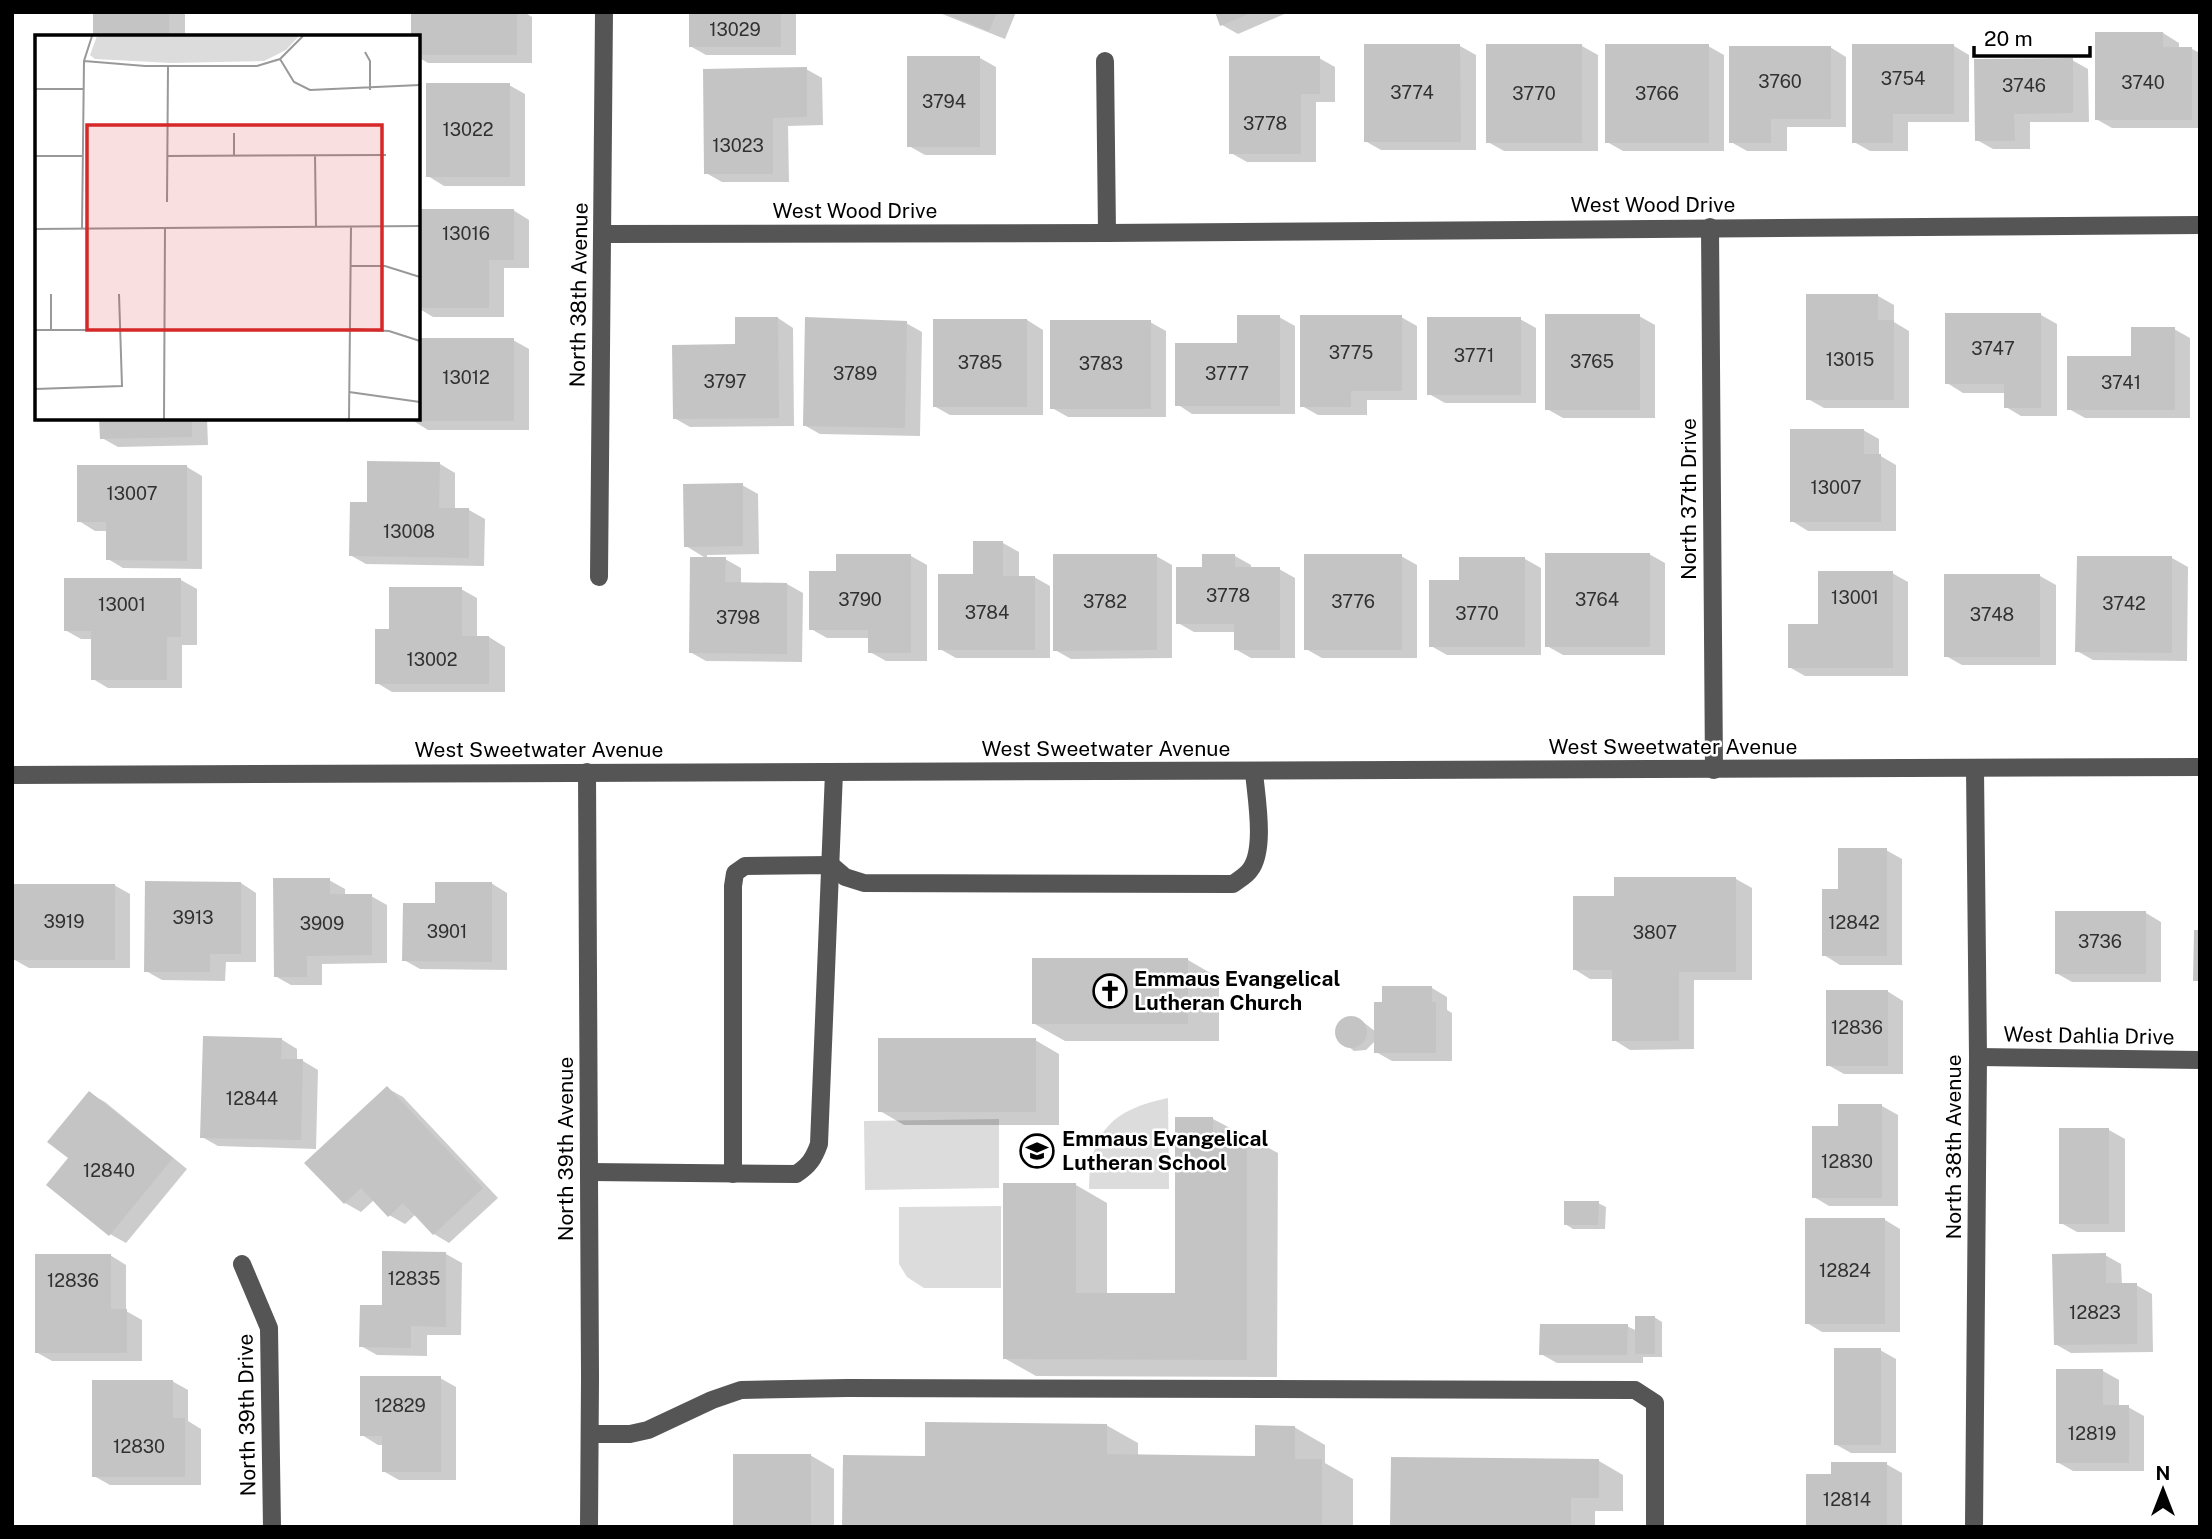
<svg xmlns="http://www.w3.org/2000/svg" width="2212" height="1539" font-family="'Public Sans',sans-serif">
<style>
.green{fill:#dcdcdc}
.shadow{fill:#0003}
.building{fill:#c4c4c4}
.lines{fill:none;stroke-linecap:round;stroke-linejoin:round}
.minor{stroke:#555;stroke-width:18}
.labels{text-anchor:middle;stroke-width:5;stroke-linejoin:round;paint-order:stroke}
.number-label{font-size:18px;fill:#313131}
.street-label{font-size:21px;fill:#000;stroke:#fff}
.poi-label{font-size:21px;font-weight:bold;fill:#000;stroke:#fff;text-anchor:start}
.inset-road{fill:none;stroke:#999;stroke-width:2}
.view{fill:#d62828;fill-opacity:0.15;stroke:#d62828;stroke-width:3.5}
.inset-edge{fill:none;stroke:#000;stroke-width:3.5}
</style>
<rect width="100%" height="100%" fill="#fff"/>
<g class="green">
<path d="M1168,1098L1169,1189H1089C1089,1131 1114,1109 1168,1098Z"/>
<path d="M999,1119V1188L865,1190L864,1121Z"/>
<path d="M1001,1206V1288H924L907,1277L899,1264V1207Z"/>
</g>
<g class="shadow">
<path d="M88,12H185V37H95V12Z"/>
<path d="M412,12H524L532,17V63H428L418,57V37Z"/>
<path d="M690,12H796V55H706L690,46Z"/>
<path d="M937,12H1016L1005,39Z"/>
<path d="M1216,12H1289L1238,34L1222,25Z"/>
<path d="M2163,33L2179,43V49H2192L2200,53V128H2112L2096,119Z"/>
<path d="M1460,46L1476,55V150H1381L1365,141Z"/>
<path d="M1582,46L1598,55V151H1504L1488,142Z"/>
<path d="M1708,46L1724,55V151H1623L1607,142Z"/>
<path d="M1954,46L1969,55V122H1908V151H1870L1854,142Z"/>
<path d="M1830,47L1846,57V127H1787V151H1747L1731,142Z"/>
<path d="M980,58L996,67V155H925L909,146Z"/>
<path d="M1319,58L1335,67V102H1316V162H1247L1231,153Z"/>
<path d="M2072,60L2088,69L2089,122H2030V149H1993L1977,140Z"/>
<path d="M806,69L822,78L823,125L788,126L789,182H722L706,173Z"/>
<path d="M509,85L525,94V186H444L428,176Z"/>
<path d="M418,210H513L529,220V268H504V317H433L418,308Z"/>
<path d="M1878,296L1894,305V322L1909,331V408H1824L1808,399Z"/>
<path d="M2041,315L2057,324V416H2021L2006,407V393H1963L1947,383Z"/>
<path d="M1639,316L1655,325V418H1563L1547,409Z"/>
<path d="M1279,317L1295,326V414H1192L1177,404L1239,345Z"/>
<path d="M1401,317L1417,326V400H1367V415H1318L1302,406Z"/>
<path d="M778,318L793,328L794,426L690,427L674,418L737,346Z"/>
<path d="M1520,319L1536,328V403H1445L1429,394Z"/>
<path d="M1027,320L1043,330V415H950L934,406Z"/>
<path d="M1150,322L1166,331V417H1068L1052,408Z"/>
<path d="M906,323L922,332L920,436L820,434L804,425Z"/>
<path d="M2174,329L2190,338V418H2085L2069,409L2132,357Z"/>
<path d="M513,340L529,349V430H428L412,420L418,418Z"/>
<path d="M101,418H207L208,445L118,447L102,438Z"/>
<path d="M1863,430L1879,439V455L1896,465V531H1808L1792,521Z"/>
<path d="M440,464L455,473V510H469L485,519L484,566L366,564L350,555L368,504Z"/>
<path d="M187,467L202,476V569L123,568L108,559V531H95L79,521Z"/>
<path d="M742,485L758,494L759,554L707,555V559L686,546Z"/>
<path d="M1003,543L1019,552V577H1034L1050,586V658H956L940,649L974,576Z"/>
<path d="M1649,554L1665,563V655H1563L1547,646Z"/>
<path d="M911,556L927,565V661H886L870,652V638H827L811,629L838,573Z"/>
<path d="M1156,556L1172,565V658L1071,659L1055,650Z"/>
<path d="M1235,556L1251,565V569H1279L1295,578V658H1251L1235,649V632H1194L1178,623L1204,569Z"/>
<path d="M1401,556L1417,565V658H1322L1306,649Z"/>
<path d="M2172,558L2188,567L2187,661L2093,660L2077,651Z"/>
<path d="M725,559L741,568V584H787L803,593L802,662L706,661L690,652Z"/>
<path d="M1525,559L1541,568V655H1447L1431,646L1461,582Z"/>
<path d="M1892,573L1908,582V676H1805L1789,667L1819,626Z"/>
<path d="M2040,576L2056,585V665H1962L1946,656Z"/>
<path d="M181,580L197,589V645H182V688H108L93,679V639H81L65,630Z"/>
<path d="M461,589L477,598V637H489L505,647V692H392L377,683L391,630Z"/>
<path d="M1886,850L1902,859V965H1840L1824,955L1840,891Z"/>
<path d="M1736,879L1752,888V980H1694V1049L1630,1050L1614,1040V979H1590L1574,969L1616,898Z"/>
<path d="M329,880L345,889V896H371L387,905V963L322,964V985H291L275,976Z"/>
<path d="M241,883L256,893V962H226L225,981L162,980L146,971Z"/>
<path d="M491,883L507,893V970L420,969L404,960L436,904Z"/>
<path d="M114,885L130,894V968H29L13,959Z"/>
<path d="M2146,913L2161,922V982H2072L2056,973Z"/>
<path d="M1188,960L1219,978V1041H1065L1033,1023Z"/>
<path d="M1432,988L1447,997V1010L1452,1013V1061H1392L1376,1052V1040L1366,1050L1354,1051L1337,1038V1026L1345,1018H1358L1376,1032L1384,1004Z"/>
<path d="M1887,991L1903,1001V1074H1844L1828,1065Z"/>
<path d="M281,1039L297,1049V1061H303L318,1070L316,1149L218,1146L202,1137Z"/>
<path d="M1035,1040L1059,1054V1125H904L880,1111Z"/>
<path d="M387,1088L403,1097L498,1198L449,1243L434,1234L416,1214L405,1224L389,1215L374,1200L361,1212L345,1203Z"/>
<path d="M89,1093L105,1102L187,1169L126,1243L110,1234L70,1157Z"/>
<path d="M1882,1106L1898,1115V1206H1829L1814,1197Z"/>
<path d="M1213,1119L1278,1153L1277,1377L1036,1376L1004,1358L1076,1185L1107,1203V1294H1177Z"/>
<path d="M2109,1130L2125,1139V1232H2077L2061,1223Z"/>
<path d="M1598,1203L1606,1207L1605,1229H1573L1565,1224Z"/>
<path d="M1885,1220L1900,1229V1332H1822L1807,1323Z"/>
<path d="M446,1254L462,1263L461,1335H427V1356L377,1355L361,1346L383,1306Z"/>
<path d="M110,1255L126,1265V1311L142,1320V1361H52L36,1352Z"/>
<path d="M2105,1255L2121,1264L2122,1285H2136L2152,1294L2153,1352L2071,1353L2055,1344Z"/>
<path d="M1654,1317L1662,1322V1357H1643V1363H1557L1541,1354L1627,1326L1637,1331Z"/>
<path d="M1880,1350L1896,1359V1453H1851L1835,1444Z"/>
<path d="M2103,1371L2119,1380V1407H2128L2144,1416V1471H2073L2057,1462Z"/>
<path d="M440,1378L456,1387V1480H399L383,1471V1445H378L362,1435Z"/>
<path d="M172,1381L188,1390V1421L201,1429V1485H110L94,1476Z"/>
<path d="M1106,1425L1138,1443V1456L1256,1457L1294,1427L1325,1445V1463L1353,1479V1527H844L926,1457Z"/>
<path d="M810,1455L834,1469V1527H735Z"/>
<path d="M1393,1459L1599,1461L1623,1475V1511H1595V1527H1392Z"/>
<path d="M1886,1464L1902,1473V1527H1808L1832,1476Z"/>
</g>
<g class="building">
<rect x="93" y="12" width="76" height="25"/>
<path d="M411,12H517V55H418V37H411Z"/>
<rect x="689" y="12" width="92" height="35"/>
<path d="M941,12H997L989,31Z"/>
<path d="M1215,12H1253L1220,26Z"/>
<path d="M2095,32H2163V47H2192V120H2095Z"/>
<path d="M1364,44H1460L1461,142H1364Z"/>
<rect x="1486" y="44" width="96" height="99"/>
<rect x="1605" y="44" width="104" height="99"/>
<path d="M1852,44H1954V114H1893V143H1852Z"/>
<path d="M1729,46H1831V119H1771V143H1729Z"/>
<rect x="907" y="56" width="73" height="91"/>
<path d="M1229,56H1320V94H1301V154H1229Z"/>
<path d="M2073,58V113L2014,114L2015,141H1975L1974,59Z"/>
<path d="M807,67V117L773,118V174H704L703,69Z"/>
<rect x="426" y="83" width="84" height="94"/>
<path d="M418,209H514V260H489V308H418Z"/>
<path d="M1806,294H1878V320H1894V400H1806Z"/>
<path d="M1945,313H2041V408H2004V384H1945Z"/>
<rect x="1545" y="314" width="95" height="96"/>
<path d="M1237,315H1280V406H1175V343H1237Z"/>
<path d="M1300,315H1402V391H1351V407H1300Z"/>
<path d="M735,317H778L779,418L673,419L672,345L735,344Z"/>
<path d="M805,317L907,321L905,428L803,426Z"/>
<rect x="1427" y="317" width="94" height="78"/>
<rect x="933" y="319" width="94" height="88"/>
<rect x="1050" y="320" width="101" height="89"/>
<path d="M2131,327H2175V410H2067V356H2131Z"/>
<path d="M418,338H514V421H411V418H418Z"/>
<path d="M99,418H192V437L100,439Z"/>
<path d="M1790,429H1864V454H1881V522H1790Z"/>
<path d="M367,461L440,462L439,508H469V558L349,556L350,502H367Z"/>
<path d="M77,465H187V561L106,560V522H77Z"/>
<path d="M743,483V546L684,547L683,484Z"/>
<path d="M973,541H1003V576H1035V650H938V574H973Z"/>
<rect x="1545" y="553" width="105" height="94"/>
<path d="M836,554H911V653H868V630H809V571H836Z"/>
<path d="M1053,554H1157V650L1053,651Z"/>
<path d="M1202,554H1235V567H1280V650H1234V624H1176V567H1202Z"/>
<rect x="1304" y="554" width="98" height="96"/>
<path d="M2077,556H2172V653L2075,652Z"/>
<path d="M690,557H726L725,582L787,583V654L689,653Z"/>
<path d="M1459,557H1525V647H1429V580H1459Z"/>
<path d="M1818,571H1893V668H1788V624H1818Z"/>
<rect x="1944" y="574" width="96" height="83"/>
<path d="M64,578H181V637H167V680H91V631H64Z"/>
<path d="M389,587H462V636H489V684H375V629H389Z"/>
<path d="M1838,848H1887V956H1822V889H1838Z"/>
<path d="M1614,877H1736V972H1679V1041H1612V970H1573V896H1614Z"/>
<path d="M273,878H330V894H372V955L307,956V977H274Z"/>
<path d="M145,881L241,882V954H210V972H144Z"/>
<path d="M435,882H492V962L402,961L403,903H435Z"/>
<rect x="12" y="884" width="103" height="76"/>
<rect x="2055" y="911" width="91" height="63"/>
<path d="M2194,930H2200V981H2193Z"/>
<rect x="1032" y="958" width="156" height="66"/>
<path d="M1382,986H1432V1002H1436V1053H1374V1002H1382Z"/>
<rect x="1826" y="990" width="62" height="76"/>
<circle cx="1351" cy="1032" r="16"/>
<path d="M203,1036L282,1038L281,1059H303L301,1140L200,1138Z"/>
<rect x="878" y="1038" width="158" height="74"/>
<path d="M387,1086L483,1188L433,1235L403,1203L388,1217L361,1188L344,1204L304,1163Z"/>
<path d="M89,1091L173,1158L109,1236L46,1185L68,1158L47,1142Z"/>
<path d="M1838,1104H1882V1198H1812V1126H1838Z"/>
<path d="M1175,1117H1213V1133H1247V1360L1003,1359V1183H1076V1293H1175Z"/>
<rect x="2059" y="1128" width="50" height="96"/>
<path d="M1564,1201H1599L1598,1225H1564Z"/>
<rect x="1805" y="1218" width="80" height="106"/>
<path d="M382,1251L446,1252V1327L411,1326V1348L359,1347L360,1305H382Z"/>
<path d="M2106,1253V1283H2137V1344L2054,1345L2052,1254Z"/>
<path d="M35,1254H111V1309H127V1353H35Z"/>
<rect x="1635" y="1316" width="20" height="38"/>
<path d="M1540,1324H1628L1627,1355H1539Z"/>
<rect x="1834" y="1348" width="47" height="97"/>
<path d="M2056,1369H2103V1405H2129V1463H2056Z"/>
<path d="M360,1376H441V1472H382V1436H360Z"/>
<path d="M92,1380H173V1418H185V1477H92Z"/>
<path d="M925,1422L1107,1424V1454L1255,1456V1425L1295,1426V1459H1322V1527H842L843,1455L925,1456Z"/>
<rect x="733" y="1454" width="78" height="73"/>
<path d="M1391,1457L1599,1459V1498H1571V1527H1390Z"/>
<path d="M1831,1462H1887V1527H1806V1474H1831Z"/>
</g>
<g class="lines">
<g class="minor">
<path d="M1105,61L1107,233"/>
<path d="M1710,227L1714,770"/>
<path d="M603,234L1107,233L2200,225"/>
<path d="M599,577L604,12"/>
<path d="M587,772L590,1378L589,1527"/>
<path d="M12,775L2200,767"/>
<path d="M1978,1057L2200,1060"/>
<path d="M589,1172L796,1174C809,1166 814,1158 819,1144L834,772"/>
<path d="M733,1174V886L735,873L745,866L831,865L845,877L864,883L1233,884C1238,880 1246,876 1250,870C1266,850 1256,796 1254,772"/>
<path d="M242,1264L269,1328L272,1527"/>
<path d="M590,1434H630L648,1430L712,1400L741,1390L847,1388L1635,1390L1655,1403V1527"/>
<path d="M1974,1527L1978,1057L1975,769"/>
</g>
</g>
<defs>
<symbol id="church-ring" viewBox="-11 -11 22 22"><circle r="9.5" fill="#fff" stroke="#000" stroke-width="1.5"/><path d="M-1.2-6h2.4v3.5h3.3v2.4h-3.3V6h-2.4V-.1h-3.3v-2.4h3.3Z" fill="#000"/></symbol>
<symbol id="school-ring" viewBox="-11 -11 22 22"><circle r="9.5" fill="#fff" stroke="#000" stroke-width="1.5"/><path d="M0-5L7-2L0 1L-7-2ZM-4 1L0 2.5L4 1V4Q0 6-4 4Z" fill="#000"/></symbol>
</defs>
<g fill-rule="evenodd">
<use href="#church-ring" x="1091" y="972" width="38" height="38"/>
<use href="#school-ring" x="1018" y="1132" width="38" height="38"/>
</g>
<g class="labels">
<g class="number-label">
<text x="735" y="36">13029</text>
<text x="1903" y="85">3754</text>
<text x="1780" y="88">3760</text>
<text x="2143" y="89">3740</text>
<text x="2024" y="92">3746</text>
<text x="1412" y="99">3774</text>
<text x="1534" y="100">3770</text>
<text x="1657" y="100">3766</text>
<text x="944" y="108">3794</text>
<text x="1265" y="130">3778</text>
<text x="468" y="136">13022</text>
<text x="738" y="152">13023</text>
<text x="466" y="240">13016</text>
<text x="1993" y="355">3747</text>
<text x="1351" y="359">3775</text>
<text x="1474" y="362">3771</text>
<text x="1850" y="366">13015</text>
<text x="1592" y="368">3765</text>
<text x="980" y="369">3785</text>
<text x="1101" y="370">3783</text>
<text x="855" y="380">3789</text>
<text x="1227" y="380">3777</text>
<text x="466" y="384">13012</text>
<text x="725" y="388">3797</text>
<text x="2121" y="389">3741</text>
<text x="1836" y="494">13007</text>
<text x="132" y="500">13007</text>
<text x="409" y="538">13008</text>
<text x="1228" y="602">3778</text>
<text x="1855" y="604">13001</text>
<text x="860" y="606">3790</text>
<text x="1597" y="606">3764</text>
<text x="1105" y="608">3782</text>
<text x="1353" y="608">3776</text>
<text x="2124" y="610">3742</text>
<text x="122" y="611">13001</text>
<text x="987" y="619">3784</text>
<text x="1477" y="620">3770</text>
<text x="1992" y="621">3748</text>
<text x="738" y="624">3798</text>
<text x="432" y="666">13002</text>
<text x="193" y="924">3913</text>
<text x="64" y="928">3919</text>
<text x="1854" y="929">12842</text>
<text x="322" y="930">3909</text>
<text x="447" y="938">3901</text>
<text x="1655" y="939">3807</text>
<text x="2100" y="948">3736</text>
<text x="1857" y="1034">12836</text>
<text x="252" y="1105">12844</text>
<text x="1847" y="1168">12830</text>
<text x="109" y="1177">12840</text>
<text x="1845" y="1277">12824</text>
<text x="414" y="1285">12835</text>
<text x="73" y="1287">12836</text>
<text x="2095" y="1319">12823</text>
<text x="400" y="1412">12829</text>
<text x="2092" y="1440">12819</text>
<text x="139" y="1453">12830</text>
<text x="1847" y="1506">12814</text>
</g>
<g class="street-label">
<text x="1653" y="212">West Wood Drive</text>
<text x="855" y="218">West Wood Drive</text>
<text transform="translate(579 295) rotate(-89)" y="7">North 38th Avenue</text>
<text transform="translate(1689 499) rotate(-90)" y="7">North 37th Drive</text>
<text x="1673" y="754">West Sweetwater Avenue</text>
<text x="1106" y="756">West Sweetwater Avenue</text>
<text x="539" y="757">West Sweetwater Avenue</text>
<text transform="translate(2089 1036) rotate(1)" y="7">West Dahlia Drive</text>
<text transform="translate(1954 1147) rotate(-90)" y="7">North 38th Avenue</text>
<text transform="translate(566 1149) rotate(-90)" y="7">North 39th Avenue</text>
<text transform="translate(247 1415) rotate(-91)" y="7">North 39th Drive</text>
</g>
<g class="poi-label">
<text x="1134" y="986">Emmaus Evangelical<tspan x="1134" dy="24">Lutheran Church</tspan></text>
<text x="1062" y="1146">Emmaus Evangelical<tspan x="1062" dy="24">Lutheran School</tspan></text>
</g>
</g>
<g transform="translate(35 35)">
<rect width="385" height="385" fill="#fff"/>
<path d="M62,1H264L251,15L229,26L136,28L60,24L55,20Z" fill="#dcdcdc"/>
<path class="inset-road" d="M330,17L335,26V55M245,24L259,47L275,55L385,50M49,26L110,31H222L245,24L268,1M0,54H49M199,98V121M280,120L281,193M0,121H48M132,121L351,120M132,167L133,31M47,193L49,26L57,1M0,194L385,191M316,231H350L385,242M315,294L354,296L385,306M0,295H130M16,295V259M0,354L87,351L84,259M314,357L385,367M129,384L130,193M314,384L316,192"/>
<path class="view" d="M52,90H347V295H52Z"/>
<rect width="385" height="385" class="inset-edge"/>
</g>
<rect width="2212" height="1539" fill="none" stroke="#000000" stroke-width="28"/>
<g transform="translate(2163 1490)" stroke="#ffffff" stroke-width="5" paint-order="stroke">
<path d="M0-5L12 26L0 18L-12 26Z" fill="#000000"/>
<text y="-10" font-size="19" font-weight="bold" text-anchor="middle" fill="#000000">N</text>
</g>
<path d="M1974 46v10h116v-10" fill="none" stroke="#000000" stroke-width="3.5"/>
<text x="1984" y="46" font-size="21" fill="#000000" stroke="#ffffff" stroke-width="5" paint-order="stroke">20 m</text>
</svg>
